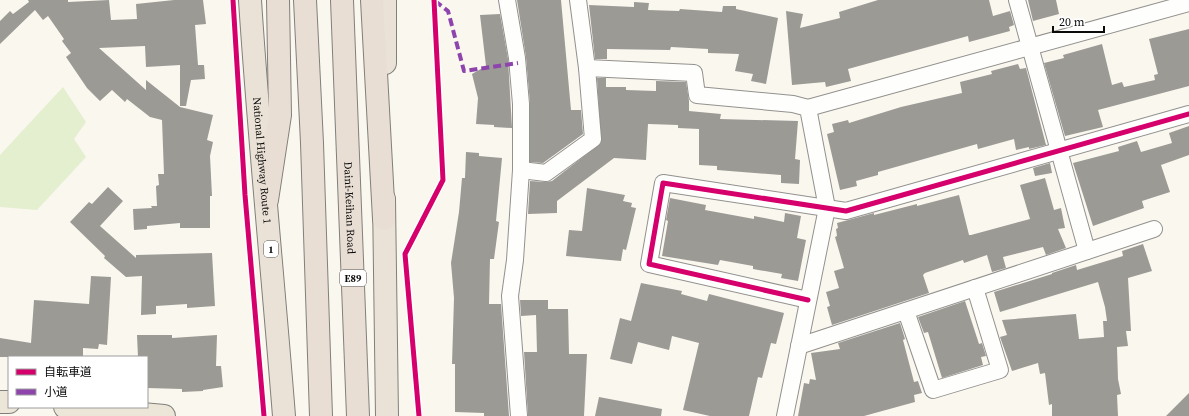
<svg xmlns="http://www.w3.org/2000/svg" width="1189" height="416" font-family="'Source Serif 4','Noto Sans JP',serif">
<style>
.green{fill:#e3efcf}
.building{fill:#9c9a95}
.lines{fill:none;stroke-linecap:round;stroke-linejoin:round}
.minor-casing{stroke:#93918e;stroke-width:18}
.primary-casing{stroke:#807f7b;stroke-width:24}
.trunk-casing{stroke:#807f7b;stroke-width:24}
.motorway-casing{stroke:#807f7b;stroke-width:24}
.minor{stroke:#fefefd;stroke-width:16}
.primary{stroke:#ebe6d7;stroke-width:22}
.trunk{stroke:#eae2d6;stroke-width:22}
.motorway{stroke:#e9ded4;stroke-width:22}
.quiet{stroke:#8e44ad;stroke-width:4;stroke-dasharray:8 4;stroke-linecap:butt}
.cycleway-casing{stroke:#fff;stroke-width:8}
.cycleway{stroke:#d6006c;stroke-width:5}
.labels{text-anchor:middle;stroke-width:4;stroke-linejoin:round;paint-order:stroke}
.shield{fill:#fff;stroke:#545454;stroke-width:1}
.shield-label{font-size:10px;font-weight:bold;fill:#0b0b0b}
.street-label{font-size:11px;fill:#0b0b0b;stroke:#fff}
</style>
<rect width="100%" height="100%" fill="#faf7ef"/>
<path class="green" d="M63,87L86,122L74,139L86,157L37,210L0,207V155Z"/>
<g class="building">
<path d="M28,0H68V2L109,0L111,20L137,19L136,4L174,0H203L206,24L195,25L198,65H204L205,79L191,80L186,106H180V65L146,67L145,46L99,48L146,90V80L180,107L213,115L207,140L213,142L210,156L212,196H210V228H180V223L147,226V229L134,230L133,209L152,208L151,206H157L156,186L159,185L158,174H164L162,120L150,117L127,99L125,102L112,90L100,101L87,88L66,57L71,53L62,41L64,39L48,16L43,20L35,10L0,44V21L10,11L13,14L29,2Z"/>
<path d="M517,0H561L571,110H581L583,134L543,163L530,162V103L526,57Z"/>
<path d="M878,0H989L993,16L1010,11L1014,25L1009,27L1010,31L969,42L968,36L848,69L851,81L826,87L825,82L792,85L786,11L803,14L800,28L840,18L839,12Z"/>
<path d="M1028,0H1056L1059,14L1033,21Z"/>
<path d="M634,2L649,3L648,10L679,11L680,9L722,12L723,6H736V9L778,18L766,84L751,81L753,74L735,71L739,54L708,53V49L671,47L670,50L607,49V59H595L589,5L634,7Z"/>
<path d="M500,14L508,59L512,128L494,127V125L476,124L478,98L472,74L486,66L480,15Z"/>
<path d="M1189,29V86L1098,110L1103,127L1065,136L1044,63L1064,58L1063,55L1102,44L1112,85L1122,82L1124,87L1155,80L1154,75L1158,74L1149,39Z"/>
<path d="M1018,64L1020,69L1026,68L1046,145L1029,149V147L1016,150L1014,139L978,149L977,144L878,172V175L856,181L857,186L840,190L827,134L834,132L832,124L848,120L849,123L901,107L962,93L960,82L992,74L991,71Z"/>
<path d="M597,78H606V87H626V90L656,91V81L686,82L689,101V111L721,114L720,119L798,121L795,159L800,160L799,184L781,183V175L717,170V166L699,165V129L678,128V125L648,124L646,160L614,158L557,201V213L528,214L530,181L545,182L552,181L601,143Z"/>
<path d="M1189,126V155L1161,165L1170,192L1142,201L1144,208L1093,226L1073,163L1119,151L1118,147L1137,141L1141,152L1172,143L1169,133Z"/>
<path d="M466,152L479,153V156L502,158L496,221L499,222L494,259H490L489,304H501L509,416H484V413L455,412V364H452L454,298L451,263L459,212L462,178H465Z"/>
<path d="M1050,163L1052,173L1035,176L1033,168Z"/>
<path d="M1045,178L1054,210L1061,208L1065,228L1058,229L1066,248L1046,255L1043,247L1003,257L1006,268L992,272L987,255L964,263L963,260L925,273L923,275L929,293L832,325L827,307L830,306L826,292L839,288L834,271L844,268L835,237L837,236L836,229L838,228L837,223L874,213V215L917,204V206L959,195L969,235H971L1030,219L1020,185Z"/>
<path d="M108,187L123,201L100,226L136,258V255L212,253L215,306L187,308V304L156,306V314L141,315L142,276L126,277L104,258L105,256L70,222L89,202L92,204Z"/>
<path d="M587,188L625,195L623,201L632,203L631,207L636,208L626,250L623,249L621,261L566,256L569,230L582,231Z"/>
<path d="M670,198L706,205L705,210L754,219V216L784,222L785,213L801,216L797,238L806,240L798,281L781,278L782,274L753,269V266L720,260L718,265L662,256L668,221L666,220Z"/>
<path d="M1143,244L1152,271L1128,278L1131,331H1126L1128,346L1117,347L1118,379L1121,394L1117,395L1118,416H1052V404L1049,405L1045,373L1040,374L1038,363L1012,371L1000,337L1007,335L1002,320L1076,314L1079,339L1104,337L1103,321H1107L1105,307L1098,282L1000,312L994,292L1052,274V273L1076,265L1077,270L1123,256L1122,251Z"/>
<path d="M91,276L111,277L107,345L99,344L98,349L83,348V357H0V338L31,343L34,300L89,304Z"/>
<path d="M641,283L682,291L681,294L707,301L709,294L784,313L776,344L771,343L762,378L758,377L749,416H710L683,410L699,343L672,336L669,350L638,342L632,364L610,359L620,318L631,321Z"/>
<path d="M520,300H548V309H568L569,354H587L584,416H528L524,352H537L536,315L521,316Z"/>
<path d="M965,301L979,344L982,343L986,356L981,357L983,365L942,378L928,332L924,333L918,317Z"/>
<path d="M900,323L905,339L903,340L914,382L918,381L922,393L914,395L915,402L864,416H798L804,383L809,384L810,379L816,380L811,353L840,349L838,343Z"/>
<path d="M137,335H172V338L217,335L216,366H221L223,387L203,390V391L182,392V389L147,388V357H138Z"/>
<path d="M1189,393V416H1166Z"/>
<path d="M599,397L662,409L661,416H595Z"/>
</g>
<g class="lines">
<defs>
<g id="minor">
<path d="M507,0L517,58L521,104V170L515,260L510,296L519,416"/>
<path d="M578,0L587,68"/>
<path d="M1017,0L1087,251"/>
<path d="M808,108L1189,3"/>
<path d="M521,170L546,173L593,139L587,68L694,73L697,95L793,104L808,108L827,208L785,416"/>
<path d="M808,300L649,264L663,183L846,211L1189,114"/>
<path d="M906,311L933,390L1000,370L975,288"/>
<path d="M799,346L1154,229"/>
</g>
<g id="primary">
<path d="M0,402H9"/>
<path d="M65,407L164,416"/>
</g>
<g id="trunk">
<path id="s1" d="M250,0C259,139 273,277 284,416"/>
<path d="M385,0V63"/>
<path d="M384,199L387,416"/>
</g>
<g id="motorway">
<path d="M305,0L312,143L321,416"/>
<path id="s2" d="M342,0L358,416"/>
<path d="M372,0L384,219"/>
<path d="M267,200L280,115L278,0"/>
</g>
</defs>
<use href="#minor" class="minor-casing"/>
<use href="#primary" class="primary-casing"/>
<use href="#trunk" class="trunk-casing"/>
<use href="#motorway" class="motorway-casing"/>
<use href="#minor" class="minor"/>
<use href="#primary" class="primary"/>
<use href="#trunk" class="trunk"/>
<use href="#motorway" class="motorway"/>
<path class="quiet" d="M435,1L448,11L464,71L518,63"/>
<defs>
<g id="cycleway">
<path d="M233,0L245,195L264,416"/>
<path d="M808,300L649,264L663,183L846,211L1189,114"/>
<path d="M419,416L405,254L443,180L434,0"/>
</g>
</defs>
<use href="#cycleway" class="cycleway-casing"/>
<use href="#cycleway" class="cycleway"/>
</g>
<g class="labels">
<g class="shield">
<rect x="264" y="241" width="14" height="16" rx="3"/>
<rect x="340" y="270" width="26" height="16" rx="3"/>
</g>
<g class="shield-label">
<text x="271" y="253">1</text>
<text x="353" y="282">E89</text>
</g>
<g class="street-label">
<text dy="4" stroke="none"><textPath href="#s1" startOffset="161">National Highway Route 1</textPath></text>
<text dy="4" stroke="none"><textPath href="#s2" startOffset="208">Daini-Keihan Road</textPath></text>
</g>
</g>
<rect x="8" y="356" width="140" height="52" fill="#ffffff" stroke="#9d9d9d"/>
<rect x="16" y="369" width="20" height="6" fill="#d6006c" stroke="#9d9d9d"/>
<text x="44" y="376" font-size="12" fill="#0b0b0b">自転車道</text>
<rect x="16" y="389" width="20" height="6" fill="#8e44ad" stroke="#9d9d9d"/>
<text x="44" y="396" font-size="12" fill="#0b0b0b">小道</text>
<path d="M1053 26v6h51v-6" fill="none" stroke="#0b0b0b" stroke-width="2"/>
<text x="1059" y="26" font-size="12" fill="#0b0b0b" stroke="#ffffff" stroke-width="3" paint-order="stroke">20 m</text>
</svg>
